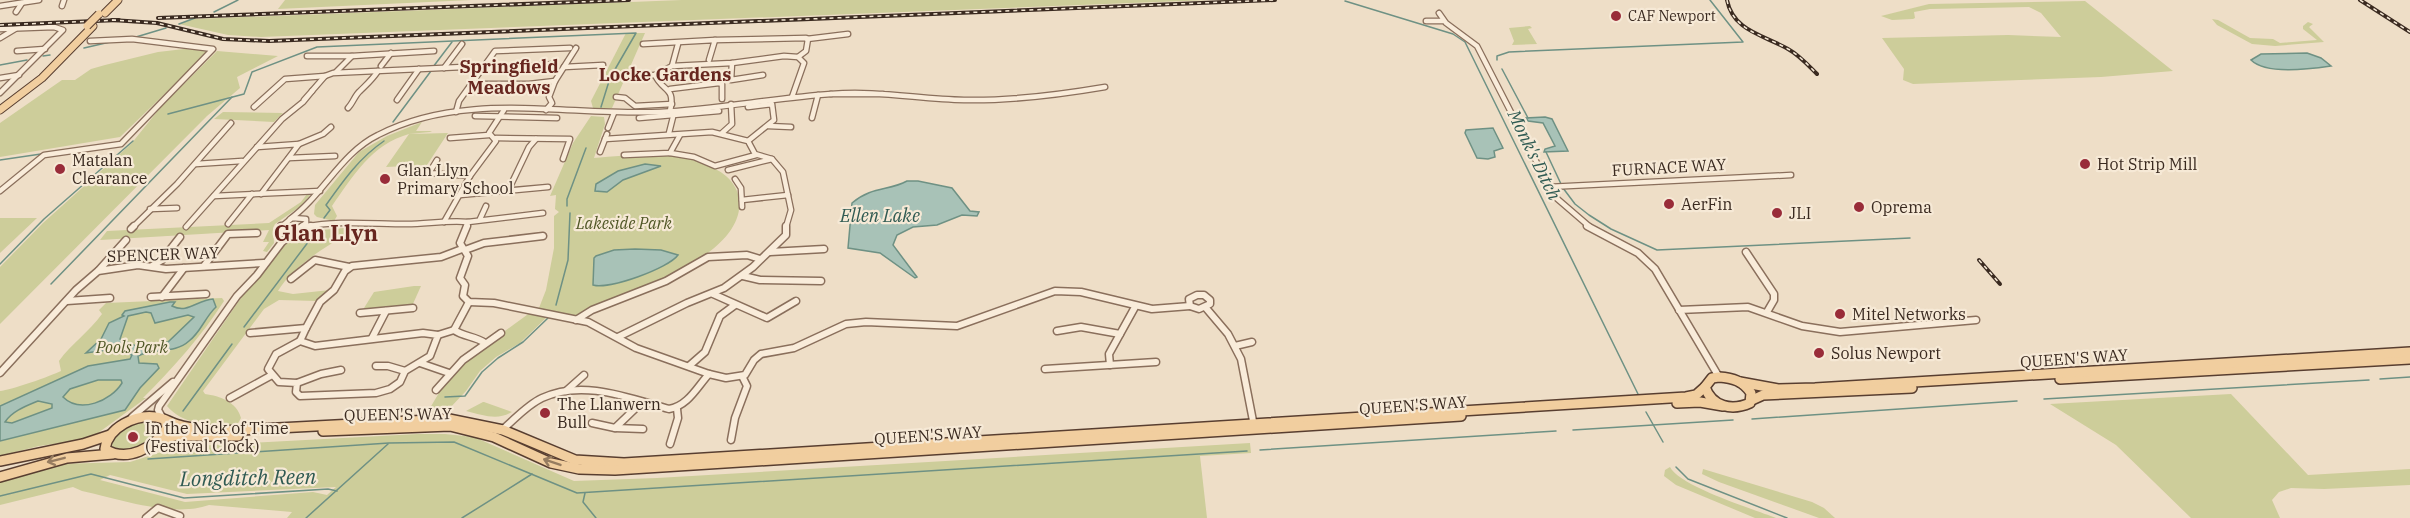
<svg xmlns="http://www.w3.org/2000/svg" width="2410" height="518" font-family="'IBM Plex Serif',serif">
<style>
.green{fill:#cdcd9a;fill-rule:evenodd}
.water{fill:#a8c2b7;stroke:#6e9184;stroke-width:1.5;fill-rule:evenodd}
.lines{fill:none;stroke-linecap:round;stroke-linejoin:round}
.stream{stroke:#6e9184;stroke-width:1.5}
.minor-far1-casing{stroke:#8a6f5c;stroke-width:7}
.minor-casing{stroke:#8a6f5c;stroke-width:9}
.primary-far1-casing{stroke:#583e30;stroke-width:9}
.primary-casing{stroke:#583e30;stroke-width:12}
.minor-far1{stroke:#f9ecda;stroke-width:4.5}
.minor{stroke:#f9ecda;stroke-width:6}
.primary-far1{stroke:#f1ce9f;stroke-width:7}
.primary{stroke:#f1ce9f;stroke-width:9}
.rail-casing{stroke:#3a2a20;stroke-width:4}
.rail{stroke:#f6e9d6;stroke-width:1.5;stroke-dasharray:4;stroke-linecap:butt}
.primary-bridge-casing{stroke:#583e30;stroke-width:9;stroke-linecap:butt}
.primary-bridge{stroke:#f1ce9f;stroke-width:7}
.oneway{stroke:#967c60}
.poi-dot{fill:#992c39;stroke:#f6e9d6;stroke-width:2}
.labels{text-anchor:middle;stroke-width:4.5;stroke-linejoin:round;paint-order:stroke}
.far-poi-label{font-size:14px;fill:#3a2a20;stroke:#f6e9d6;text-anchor:start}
.poi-label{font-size:16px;fill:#3a2a20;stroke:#f6e9d6;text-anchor:start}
.street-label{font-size:16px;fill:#3a2a20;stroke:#f6e9d6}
.park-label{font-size:16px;font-style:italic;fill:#505726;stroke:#f6e9d6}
.neighbourhood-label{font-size:18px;font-weight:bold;fill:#67261f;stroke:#f6e9d6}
.water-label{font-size:18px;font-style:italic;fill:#2f5a52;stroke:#f6e9d6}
.near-water-label{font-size:21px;font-style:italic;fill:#2f5a52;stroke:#f6e9d6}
.district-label{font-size:22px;font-weight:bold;fill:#67261f;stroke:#f6e9d6}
</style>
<rect width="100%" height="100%" fill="#eedec7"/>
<g class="green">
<path d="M285,0H472L278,9Z"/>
<path d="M682,0H1209L261,37L228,35L179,24L193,19Z"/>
<path d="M2085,1L2173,71L2101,77L1913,84L1903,80L1904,69L1882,38L2008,35L2061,37L2041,13L2029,7L1930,9L1914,12L1915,18L1913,19L1892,20L1881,16L1929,4Z"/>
<path d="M2212,19L2218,20L2250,38L2273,39L2280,43L2317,40L2303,29V26L2308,22L2313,24L2309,27L2324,42L2275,46L2252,44L2217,25Z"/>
<path d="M1530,26L1532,28L1528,29L1537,44L1512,45L1514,41L1509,28Z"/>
<path d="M626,33H645L612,108H593L591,101Z"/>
<path d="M184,49L206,50L205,55L120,137L0,157V123L62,80H75L91,69L105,65L158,52Z"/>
<path d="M217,51L278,56L237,77L240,88L207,116L0,324V267L43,223L131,144L160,108Z"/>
<path d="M223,112L283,113L274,122L214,119Z"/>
<path d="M591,116L604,117L605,124L594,158C626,156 658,151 690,159C708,164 730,173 737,191C755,243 665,279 630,293C617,298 586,315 575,316C564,316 550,311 539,308L546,290L554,248V216L559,212L555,209L556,195L550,196L573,143Z"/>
<path d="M422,122L416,131H432L430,132L409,134L448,133L427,165L386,167L409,134C372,144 353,176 332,206L337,216L334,221L317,217L314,214L315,205L359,152L387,136Z"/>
<path d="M307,194H311L301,206L275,224L273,228L274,243L267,252L263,251L269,242H263L269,230L100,240L107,231L269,223L301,202Z"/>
<path d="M0,218H37L0,253Z"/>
<path d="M367,226C338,237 294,264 278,291L293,294L330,290L317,301L279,300L264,309L203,391L205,394C220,396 237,402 241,418L237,425C212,425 184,426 167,406L245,292L281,247L298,232Z"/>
<path d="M414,286H421L412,306L365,310L364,308L374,292Z"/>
<path d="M222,298L224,301C201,337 173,368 143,398H146L98,433L83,440L39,446L0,456V391C11,390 51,376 61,371L59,361C71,344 89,332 102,314L99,310L106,303Z"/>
<path d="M531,312L548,316L520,343L496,357L480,371L466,391L448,410L427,413L449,376L473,354Z"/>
<path d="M2231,394L2308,475L2410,469V485L2324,489L2291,488L2279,492L2272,500L2280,518H2191L2116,445L2050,404Z"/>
<path d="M483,402H484L512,412C497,421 483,415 466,411Z"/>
<path d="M150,421L159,425L160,429C153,445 128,455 112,448L111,444C118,429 133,422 150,421Z"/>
<path d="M418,434H445L474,437L574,481L657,478L1250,443L1251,453L1200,456L1207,518H287L292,512L209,505C172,518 120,499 82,491L73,487L0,505V481L56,464L130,462L177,447ZM110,475L187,494L336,487L327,495L313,492L185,502L100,480Z"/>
<path d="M1670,467C1679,486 1753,509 1776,518H1755L1676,485L1664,476L1665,470Z"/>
<path d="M1703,469L1812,502L1824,508L1835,518H1819L1719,482L1702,474Z"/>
</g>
<g class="water">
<path d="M2307,53L2321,58L2331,66C2310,69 2266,75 2251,60L2261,54Z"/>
<path d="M1545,117L1552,119L1568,151L1544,152L1545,149L1555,146L1543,123L1528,121L1526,118Z"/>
<path d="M1493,128L1503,148L1494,151L1495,157L1488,159L1477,158L1465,133L1466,130Z"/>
<path d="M645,164L661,166L623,180L607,192L595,191L596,184L618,171Z"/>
<path d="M907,181H918L952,188L970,211L979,212L977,216L962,215L937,225L913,227L897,235L893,245L917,277L915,278L880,253L848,248L852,203C872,186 889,191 907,181Z"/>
<path d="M635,249L661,250L678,255C669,268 609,290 593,285L594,258L596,256L614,250Z"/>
<path d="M213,299L216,307C205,317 201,332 189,341C175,354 154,348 138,356L139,363L157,364L159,368L140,388L125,410L0,441V406L88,366L130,359L132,355L123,352L122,348L86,353L101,339L109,323L124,316L122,315L125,311L170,302H175L172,306C188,314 197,300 213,299ZM146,312L151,313L155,323L188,315L194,317L168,342L136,346L120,339L128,316ZM98,380H121L122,383C111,401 80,414 63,397L70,389ZM38,401L52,404V408L12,423L5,422C12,411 26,406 38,401Z"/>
</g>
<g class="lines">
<g class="stream">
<path d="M1345,1L1453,34L1465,42L1638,394"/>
<path d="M214,12L238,0"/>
<path d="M179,24L195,18"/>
<path d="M136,37L166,28"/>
<path d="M84,48L110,42"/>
<path d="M43,56L50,55"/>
<path d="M1497,60V56L1509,52L1743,42L1710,0"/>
<path d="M0,65L27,60"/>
<path d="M433,67L452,42"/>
<path d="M1502,69L1528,118"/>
<path d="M168,114L244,94L252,72L317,47L636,33L610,78L601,107"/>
<path d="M393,122L431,71"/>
<path d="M1546,152L1561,184"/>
<path d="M0,160L41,154"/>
<path d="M1563,188L1575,204L1589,215L1611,229L1657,250L1910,238"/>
<path d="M567,206V199L586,148"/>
<path d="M324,218L330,210L326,205C343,181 359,158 384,141"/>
<path d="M0,264L44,219L133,141"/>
<path d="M51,284L232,97"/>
<path d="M556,305L568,260L570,213"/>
<path d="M244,327L315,233"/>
<path d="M2380,379L2410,377"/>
<path d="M445,397L465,396L482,372L498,358L523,342L548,318"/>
<path d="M2044,399L2369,380"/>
<path d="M183,411L232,344"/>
<path d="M1646,412L1663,442"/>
<path d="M1752,419L2017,401"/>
<path d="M1573,430L1733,420"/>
<path d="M1260,450L1556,431"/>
<path d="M148,459L389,443L454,442L577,493L1247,451"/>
<path d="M1676,467L1688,479L1787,518"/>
<path d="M585,493L583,502L596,518"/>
<path d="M0,496L91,474L184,498L328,489L337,491"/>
<path d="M306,518L388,444"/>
<path d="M462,518L532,474"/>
</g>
<defs>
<g id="minor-far1">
<path d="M0,6L39,0"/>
<path d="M62,6L64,0"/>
<path d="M16,12L22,3"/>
<path d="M1439,13L1446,23L1477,46L1554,196L1590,227"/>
<path d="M1426,21H1443"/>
<path d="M0,29L54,27L63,30L0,93"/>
<path d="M0,38L15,29"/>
<path d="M807,39L848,34"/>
<path d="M715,40L806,38L808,39L806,51L798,57"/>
<path d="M643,44L715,40L709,60"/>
<path d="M17,51L45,49"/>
<path d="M307,56H352L336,72"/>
<path d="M352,56L434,51"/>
<path d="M732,63L731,80L763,75"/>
<path d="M381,66L391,53"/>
<path d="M672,66L678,44"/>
<path d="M564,67L603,65"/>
<path d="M444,68L462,44"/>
<path d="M483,69L555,64"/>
<path d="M628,77L655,75"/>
<path d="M0,78L19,75"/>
<path d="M473,84H529L555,81"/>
<path d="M670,89L719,83L722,84V99"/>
<path d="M312,91L325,76L333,73L485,66"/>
<path d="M883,94H831C875,90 919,99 964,100C1011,101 1058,95 1105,87"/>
<path d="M616,97L625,98L635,106L672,104"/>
<path d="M397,100L419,69"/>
<path d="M254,107L285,79L325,76"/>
<path d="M748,107L772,104L774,120L748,141"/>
<path d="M348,108C353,103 355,95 360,91C367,84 372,80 378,71"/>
<path d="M546,110L552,103L549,97L555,81L576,48"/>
<path d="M670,111C676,86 662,92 655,75L672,66L732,63L784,56L798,57L804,63L792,97"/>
<path d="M456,112L459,101L495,51L570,48"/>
<path d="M475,116L557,118"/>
<path d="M639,118L719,111"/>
<path d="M812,118L818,95"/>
<path d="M768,126L791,127"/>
<path d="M608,128L614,113"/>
<path d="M669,133L673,117"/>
<path d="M722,133L732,124L731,104"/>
<path d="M450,138L489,135"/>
<path d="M496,138L570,139L563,159"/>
<path d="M605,139L712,132L748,141L755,154L772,159L783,172L791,210L786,227"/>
<path d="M299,144L323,134L331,127"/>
<path d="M257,147L299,144L261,194"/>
<path d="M600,152L607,134"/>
<path d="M670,153L694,157L715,166L756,155"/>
<path d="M624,155L670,153L680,135"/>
<path d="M289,158L335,156"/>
<path d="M437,160L429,173L470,176"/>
<path d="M196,164L242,161"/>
<path d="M728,170L772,159"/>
<path d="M735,179L741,188L742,207"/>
<path d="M1548,187L1791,175"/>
<path d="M0,191L44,155L121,144L213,49L132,39L90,41"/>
<path d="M508,191L529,147L536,139"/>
<path d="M460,195L548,187"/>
<path d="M214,196L320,191"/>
<path d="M742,200L788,195"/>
<path d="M150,209L177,208"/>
<path d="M290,219C323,195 341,153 378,135C465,90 566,116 660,112C717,109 774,98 831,94"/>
<path d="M480,219L486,206"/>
<path d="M444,222L470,176L496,141L489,133L504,110"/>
<path d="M468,222L543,213"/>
<path d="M228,224L252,194"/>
<path d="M133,227L177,184L231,123"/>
<path d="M186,227L282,119L303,102L312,91L304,100"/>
<path d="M281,227L292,218L306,219V223L301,227"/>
<path d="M304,227C338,220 372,224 407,224C427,224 448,220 468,222L466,227"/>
</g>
<g id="minor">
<path d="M281,226L283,231L296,230"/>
<path d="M467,226L460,243L468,256L460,278L465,285L463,296L469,302L494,303L588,322L636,348L709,374L726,378L745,375L754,360L761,354L794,348L846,324L866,322L957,326L1055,291L1081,292L1152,309L1190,306"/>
<path d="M1587,226L1638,253L1655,269L1719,377"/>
<path d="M300,228L311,226"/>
<path d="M131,229L134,226"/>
<path d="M465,250L484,243L543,236"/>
<path d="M770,252L824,249"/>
<path d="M1746,252L1774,294V300L1767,312"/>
<path d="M152,266L162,260L180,237"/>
<path d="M204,266L228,234L257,233"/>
<path d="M99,270L126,240"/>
<path d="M743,276L760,280L821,281"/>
<path d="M291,279L315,260L349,267"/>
<path d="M713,294L767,318L796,301"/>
<path d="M1197,295H1204L1210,300V304L1199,309L1190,306L1189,299Z"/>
<path d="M151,297L206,294"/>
<path d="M162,297L184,268"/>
<path d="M67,301L110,298"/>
<path d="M469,302L454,330C464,337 475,336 485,343"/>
<path d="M1206,308L1228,334L1241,359L1254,426"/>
<path d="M1679,310L1748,307L1802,326L1840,332L1976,320"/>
<path d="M360,313L413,308"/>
<path d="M576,320L592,310L666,281L708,257L747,255L760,259"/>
<path d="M1057,331L1081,327L1120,334"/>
<path d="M250,333L306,328L320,302L334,290L345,271L352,266L441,257L462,249"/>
<path d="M423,333L438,335L430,356L405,371L400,382L390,389L376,393L300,396L296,392L297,383L279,382L268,369L276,354L300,341L315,346Z"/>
<path d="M438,335L454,330"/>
<path d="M618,337L687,303L724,288L753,267L786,235V226"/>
<path d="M372,338L386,311"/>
<path d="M300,341L306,328"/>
<path d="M1235,346L1252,342"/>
<path d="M420,363L449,373"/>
<path d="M1110,365L1109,354L1135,307"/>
<path d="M376,366H388L405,371"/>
<path d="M689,366L705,352L720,316L735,305"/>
<path d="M1045,369L1156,362"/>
<path d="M0,373L76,290L98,271L138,265L166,269L264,263"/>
<path d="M297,383L321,374L341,370"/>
<path d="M436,390L463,360L501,333"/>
<path d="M566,391L584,375"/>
<path d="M230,398L272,375"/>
<path d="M132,417L173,382"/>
<path d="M162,417L158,410L159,406L237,296L257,275L282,242L303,226"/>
<path d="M592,423L615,428L643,429"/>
<path d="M615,428L642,402"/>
<path d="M502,430C515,419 527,405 542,398C583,379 629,398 669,409C688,406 697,387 709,374"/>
<path d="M731,440L735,418L747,386L742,376"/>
<path d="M670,444L678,418L677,409"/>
<path d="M146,518L158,508L180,516"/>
</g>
<g id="primary-far1">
<path d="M105,13L118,0"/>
<path d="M0,110L42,78L93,26"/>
</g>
<g id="primary">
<path d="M1719,377C1733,378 1743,381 1751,393L1750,403C1732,411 1712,407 1705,387L1712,378Z"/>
<path d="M2060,379L2410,359"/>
<path d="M1740,382L1778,389L1815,388L2410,352"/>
<path d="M1752,400L1763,395L1912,388"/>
<path d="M1677,403L1700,402L1723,406"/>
<path d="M165,420L167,428C154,448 127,463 105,449C108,427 136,414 156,417C164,418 171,423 179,425C192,429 207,430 221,431L449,419L503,430L575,460L624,463L1686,397L1696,395L1705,387"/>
<path d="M323,431L450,426L494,437L551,463L579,469L615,470L1461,416"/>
<path d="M159,441L174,436H238"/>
<path d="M0,461L83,444L110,435"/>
<path d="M0,477L67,458L113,454"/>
</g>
</defs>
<use href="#minor-far1" class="minor-far1-casing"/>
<use href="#minor" class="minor-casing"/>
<use href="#primary-far1" class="primary-far1-casing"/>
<use href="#primary" class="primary-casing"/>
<use href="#minor-far1" class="minor-far1"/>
<use href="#minor" class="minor"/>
<use href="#primary-far1" class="primary-far1"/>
<use href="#primary" class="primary"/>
<defs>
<g id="rail">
<path d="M1727,0C1733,31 1764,35 1788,49C1799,55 1808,65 1817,74"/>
<path d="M2360,0L2410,32"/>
<path d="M158,18L629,0"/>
<path d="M112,20L157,23L223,39L269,41L1275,0"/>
<path d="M0,25L119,20"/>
<path d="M1979,260L2000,284"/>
</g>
</defs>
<use href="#rail" class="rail-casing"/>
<use href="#rail" class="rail"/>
<defs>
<path id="primary-bridge" d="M87,26L99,14"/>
</defs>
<use href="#primary-bridge" class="primary-bridge-casing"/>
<use href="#primary-bridge" class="primary-bridge"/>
</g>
<defs><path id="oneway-shaft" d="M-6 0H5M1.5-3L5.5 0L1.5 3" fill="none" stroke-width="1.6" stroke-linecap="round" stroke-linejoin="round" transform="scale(1.5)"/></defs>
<g class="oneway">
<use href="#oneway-shaft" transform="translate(56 460) rotate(166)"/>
<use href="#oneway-shaft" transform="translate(552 462) rotate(-161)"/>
</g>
<g class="poi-dot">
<circle cx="1616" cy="16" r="6"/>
<circle cx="2085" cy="164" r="6"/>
<circle cx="60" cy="169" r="6"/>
<circle cx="385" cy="179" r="6"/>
<circle cx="1669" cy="204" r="6"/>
<circle cx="1859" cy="207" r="6"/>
<circle cx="1777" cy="213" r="6"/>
<circle cx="1840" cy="314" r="6"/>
<circle cx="1819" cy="353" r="6"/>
<circle cx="545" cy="413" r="6"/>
<circle cx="133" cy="437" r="6"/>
</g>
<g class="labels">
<g class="far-poi-label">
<text x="1628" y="21">CAF Newport</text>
</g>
<g class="poi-label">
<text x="72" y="166">Matalan<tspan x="72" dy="18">Clearance</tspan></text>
<text x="2097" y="170">Hot Strip Mill</text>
<text x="397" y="176">Glan Llyn<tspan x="397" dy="18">Primary School</tspan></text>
<text x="1681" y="210">AerFin</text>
<text x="1871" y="213">Oprema</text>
<text x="1789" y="219">JLI</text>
<text x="1852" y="320">Mitel Networks</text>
<text x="1831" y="359">Solus Newport</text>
<text x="557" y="410">The Llanwern<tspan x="557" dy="18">Bull</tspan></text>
<text x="145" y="434">In the Nick of Time<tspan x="145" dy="18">(Festival Clock)</tspan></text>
</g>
<g class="street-label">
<text transform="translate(1669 167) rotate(-3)" y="6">FURNACE WAY</text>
<text transform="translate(163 254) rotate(-2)" y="6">SPENCER WAY</text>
<text transform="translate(2074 358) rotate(-4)" y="6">QUEEN'S WAY</text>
<text transform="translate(1413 405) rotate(-4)" y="6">QUEEN'S WAY</text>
<text transform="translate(398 414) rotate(-1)" y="6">QUEEN'S WAY</text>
<text transform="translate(928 435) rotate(-4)" y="6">QUEEN'S WAY</text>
</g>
<g class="park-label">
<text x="624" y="229">Lakeside Park</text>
<text x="132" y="353">Pools Park</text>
</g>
<g class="neighbourhood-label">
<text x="509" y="73">Springfield<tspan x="509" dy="21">Meadows</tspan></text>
<text x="665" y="81">Locke Gardens</text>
</g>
<g class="water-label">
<text transform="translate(1534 155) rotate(64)" y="6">Monk's Ditch</text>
<text x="880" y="222">Ellen Lake</text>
</g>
<g class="near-water-label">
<text transform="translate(248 478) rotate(-1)" y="7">Longditch Reen</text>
</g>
<g class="district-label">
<text x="326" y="241">Glan Llyn</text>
</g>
</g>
</svg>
